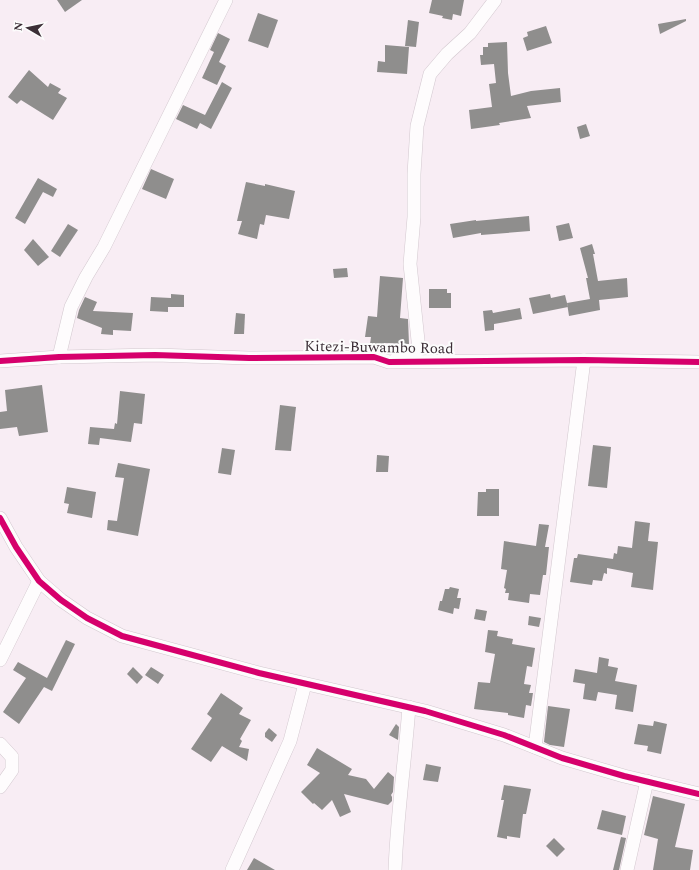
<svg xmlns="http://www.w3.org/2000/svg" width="699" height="870" font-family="Spectral,serif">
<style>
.building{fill:#8f8e8d}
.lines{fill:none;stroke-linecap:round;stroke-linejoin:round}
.minor-casing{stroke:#d3c8cf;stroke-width:14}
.minor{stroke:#fefcfd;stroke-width:13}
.cycleway-casing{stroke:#fcfcfc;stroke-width:8}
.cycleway{stroke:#d6006c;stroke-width:6}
.labels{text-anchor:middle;stroke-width:4;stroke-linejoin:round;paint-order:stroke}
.street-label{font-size:15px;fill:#3c2f37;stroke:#fcfcfc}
</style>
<rect width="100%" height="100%" fill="#f8edf4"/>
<g class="building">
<path d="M57,0H82L65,12Z"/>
<path d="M432,0H464L461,16L453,14L452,20L442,18L443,16L429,13Z"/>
<path d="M258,13L278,20L268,48L248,41Z"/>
<path d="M686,19V21L660,34L658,24Z"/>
<path d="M408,20L419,22L416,47L405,46Z"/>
<path d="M546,26L552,43L527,51L523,38L528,36L527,32Z"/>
<path d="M218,33L230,39L219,62L226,66L217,85L202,78L214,52L210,50Z"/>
<path d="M507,42L508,73L511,96L531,91L560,88L561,102L527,106L531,118L499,123L500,125L471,129L469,110L492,107L489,84L496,83L494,64L481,65L480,55H483V47H488V43Z"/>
<path d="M385,45L409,47L407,74L377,72L378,61L385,62Z"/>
<path d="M29,70L48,87L50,83L61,89L58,93L67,98L53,120L21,100L17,104L8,97Z"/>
<path d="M222,82L232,88L211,129L200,123L197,129L176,119L183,105L205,115Z"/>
<path d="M586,124L590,136L580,139L577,127Z"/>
<path d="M151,169L174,179L166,199L142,189Z"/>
<path d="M38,178L57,189L53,197L43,192L25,224L15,218Z"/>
<path d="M246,182L265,186V184L295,191L289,219L266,215L264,225L260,224L257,239L238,234L242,221H237Z"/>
<path d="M529,216L530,231L481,235V233L453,238L450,224L476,220V221Z"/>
<path d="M569,223L573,238L559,241L556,226Z"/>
<path d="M68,224L78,230L60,257L51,251Z"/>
<path d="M33,239L49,257L38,266L24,250Z"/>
<path d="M592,244L595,254H593L598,281L627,278L628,297L599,300L600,310L569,316L567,303L590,299L586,278H588L580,248Z"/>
<path d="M347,268L348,277L334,278L333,269Z"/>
<path d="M380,276L403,278L400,318L408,319L409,344L384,343L383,346L370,344L371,337H365L368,316L377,317Z"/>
<path d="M429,289H447V293H451V308H429Z"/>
<path d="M171,294L184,295V307H168V312L150,311L151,297L171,298Z"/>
<path d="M550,294L551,298L565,295L568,307L533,314L529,298Z"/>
<path d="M85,297L97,302L93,311L133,313L131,331L113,330V335L101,334L102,328L77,318L79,310Z"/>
<path d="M520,308L522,319L494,324V330L485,331L483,311L492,310L493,313Z"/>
<path d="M236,313L245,314L244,334H234Z"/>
<path d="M42,385L48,432L19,436L17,427L0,429V412L7,411L5,390Z"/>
<path d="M120,391L145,394L142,424L134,423L131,442L100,438L99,445L88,444L90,427L114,429L115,423L117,424Z"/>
<path d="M280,405L296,407L291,451L275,450Z"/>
<path d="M593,445L611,447L607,488L588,486Z"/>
<path d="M222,448L235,450L231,475L218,473Z"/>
<path d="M377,455L389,456L388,472H376Z"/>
<path d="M118,463L150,469L138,536L107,530L108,520L117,521L124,478L115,477Z"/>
<path d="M67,487L96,492L92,518L67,513L69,504L64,503Z"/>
<path d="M486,489H499V516H477L478,492H486Z"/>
<path d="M635,521L650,523L648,541L658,542L653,590L631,587L633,573L607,568V574L604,573L602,581L593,580L592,585L570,582L574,558H577L578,554L613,559L614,553L617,554L618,546L632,548Z"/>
<path d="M539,524L549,525L545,547H549L546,575H543L540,595L530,594L529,603L508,600L509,593H505L506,589L504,588L507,570L501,569L504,541L536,546Z"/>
<path d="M450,587L459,589L457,598H461L459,609L454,608L453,614L438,610L440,601H442L445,589H449Z"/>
<path d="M476,609L487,611L485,621L474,619Z"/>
<path d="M529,616L541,618L539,627L528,625Z"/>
<path d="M488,630L498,631L497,636L513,639L512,644L535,648L532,667L527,666L524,684L531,685L529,693H533L531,706L526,705L524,718L508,715V713L474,709L478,682L490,683L495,654L485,652Z"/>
<path d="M66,640L75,644L52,691L44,687L19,724L3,712L26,678L13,670L18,662L47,678Z"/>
<path d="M599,657L609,659L608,666L618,668L615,681L637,685L633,712L615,709L617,695L598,692L596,701L583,699L585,684L573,682L575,669L597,673Z"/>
<path d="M133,667L143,677L137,684L127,674Z"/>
<path d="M151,667L164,675L158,684L145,675Z"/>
<path d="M221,693L243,708L239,714L251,720L240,739L242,741L239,747L249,749L247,761L222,746L211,762L191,749L212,718L207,714Z"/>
<path d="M548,706L570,709L564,747L550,745L544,742Z"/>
<path d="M654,721L667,724L661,754L647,751L648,746L634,744L638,724L653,726Z"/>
<path d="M396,724L399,727L398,740L389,735Z"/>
<path d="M269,728L277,735L272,742L265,737V733Z"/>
<path d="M317,748L352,769L348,775L366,779L374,789L388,772L394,777L393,792L391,795L392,797V801L388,805L344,794L351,812L340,817L332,800L322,810L314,803L313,804L301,792L320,773L307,765Z"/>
<path d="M426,764L441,767L438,782L423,780Z"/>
<path d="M504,785L531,789L526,814H523L520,838L507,836V839L497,837L504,800H501Z"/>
<path d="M653,796L685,804L675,847L693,850L690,870H653L658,839L644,835Z"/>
<path d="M602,810L626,816L622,835L597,829Z"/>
<path d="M621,837L626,838L619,870H613Z"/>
<path d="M554,838L565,849L557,857L546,846Z"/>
<path d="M254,858L275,870H247Z"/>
</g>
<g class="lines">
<defs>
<g id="minor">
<path d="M59,357L71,307L86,277L104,247L226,0"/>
<path d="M396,359L419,350L410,264L414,217V174L417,126L430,74L447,54L470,33L495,0"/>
<path d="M0,361L59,357L155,355L249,358L374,357L389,362L584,360L699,362"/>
<path d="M0,518L16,547L39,581L61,600L87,618L122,636L259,673L425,711L504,735L562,758L624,776L699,794"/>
<path d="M0,660L39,581"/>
<path d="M0,744L12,757V770L0,787"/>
<path d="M535,747L584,360"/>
<path d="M232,870L290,741L305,684"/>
<path d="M395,870C397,815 405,761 409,707"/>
<path d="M627,870L647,781"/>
</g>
</defs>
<use href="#minor" class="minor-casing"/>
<use href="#minor" class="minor"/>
<defs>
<g id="cycleway">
<path d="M0,361L59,357L155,355L249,358L374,357L389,362L584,360L699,362"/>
<path d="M0,518L16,547L39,581L61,600L87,618L122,636L259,673L425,711L504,735L562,758L624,776L699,794"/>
</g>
</defs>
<use href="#cycleway" class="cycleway-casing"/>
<use href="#cycleway" class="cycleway"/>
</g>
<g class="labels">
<g class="street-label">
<text transform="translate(379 347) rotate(1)" y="5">Kitezi-Buwambo Road</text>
</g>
</g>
<g transform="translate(28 28) rotate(279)" stroke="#fcfcfc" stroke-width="3" paint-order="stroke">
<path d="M0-3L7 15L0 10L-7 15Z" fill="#3c2f37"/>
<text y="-6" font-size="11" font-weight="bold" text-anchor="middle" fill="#3c2f37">N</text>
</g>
</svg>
